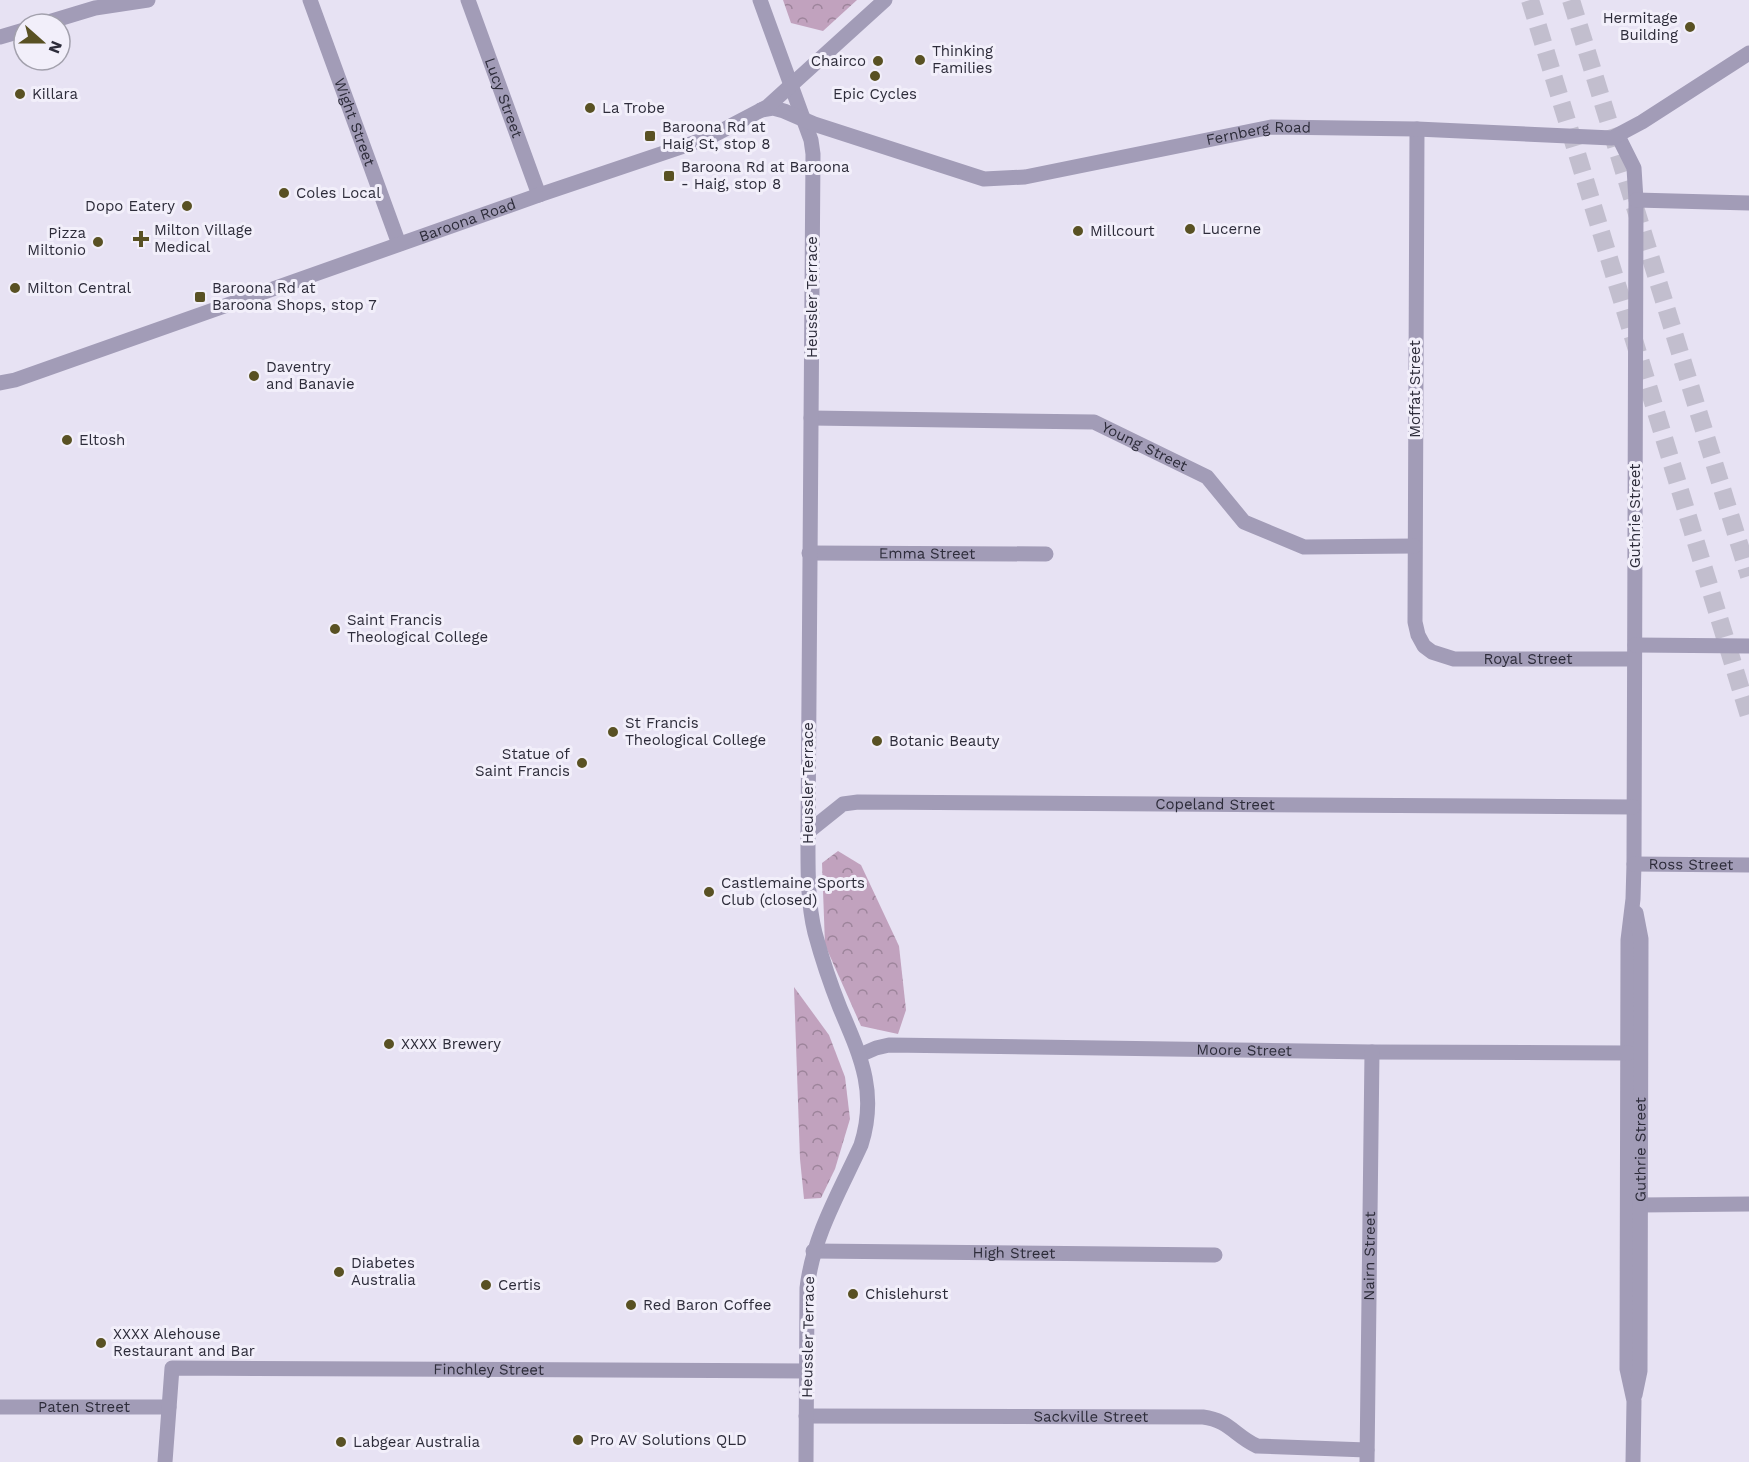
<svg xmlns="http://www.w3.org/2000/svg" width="1749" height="1462" font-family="'Work Sans',sans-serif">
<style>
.park{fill:url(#park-crowns)}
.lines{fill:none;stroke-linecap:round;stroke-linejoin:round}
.motorway-tunnel{stroke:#c2bece;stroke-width:18;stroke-dasharray:18 9;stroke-linecap:butt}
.minor{stroke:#a29cb7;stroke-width:15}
.tertiary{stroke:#a29cb7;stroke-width:15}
.poi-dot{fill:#595123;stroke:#f2effa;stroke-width:2}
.labels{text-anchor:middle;stroke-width:6;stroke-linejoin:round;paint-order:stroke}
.poi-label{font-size:15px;fill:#2d2c3a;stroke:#f2effa;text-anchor:start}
.street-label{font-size:15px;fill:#2d2c3a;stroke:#f2effa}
</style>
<defs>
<pattern id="park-crowns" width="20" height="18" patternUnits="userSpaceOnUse" patternTransform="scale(1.5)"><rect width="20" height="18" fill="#c1a2be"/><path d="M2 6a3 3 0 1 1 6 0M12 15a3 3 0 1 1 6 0" fill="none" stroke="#9d849b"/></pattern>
</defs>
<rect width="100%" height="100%" fill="#e7e2f3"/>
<g class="park">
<path d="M783,0H857L823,31L791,23Z"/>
<path d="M838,851L861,865L899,946L906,1010L898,1034L861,1026L825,945L822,863Z"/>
<path d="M794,987L829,1035L845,1077L850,1119L835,1169L821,1198L804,1199L800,1159Z"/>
</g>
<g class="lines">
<g class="motorway-tunnel">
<path d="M1530,0L1749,716"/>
<path d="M1571,0L1749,576"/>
</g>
<g class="minor">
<path id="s1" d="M310,0L399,244"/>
<path id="s2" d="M468,0L539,195"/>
<path d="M42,24L95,8L148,0"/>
<path d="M0,37L24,30"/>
<path id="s3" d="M1417,129L1415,622L1418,635L1424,646L1432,652L1454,659H1634"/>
<path d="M1618,136L1634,168L1636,200L1634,864L1633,899L1628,940L1627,1369L1634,1401L1633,1462"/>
<path d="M1636,200L1749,203"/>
<path id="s4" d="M811,418L1094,422L1207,477L1244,522L1304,547L1414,546"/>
<path id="s5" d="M809,553L1046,554"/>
<path d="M1635,645L1749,646"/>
<path id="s6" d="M808,832L843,804L858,802L1633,807"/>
<path id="s7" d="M1634,864L1749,865"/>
<path id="s8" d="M860,1055L876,1048L889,1045L1372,1052L1628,1053"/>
<path d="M1640,1205L1749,1204"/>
<path id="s9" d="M813,1251L1215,1255"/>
<path id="s10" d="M1635,1395L1640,1371L1641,939L1636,913"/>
<path id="s11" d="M0,1407H169"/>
<path id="s12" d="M806,1416L1203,1417C1229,1420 1236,1437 1257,1446L1367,1450"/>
<path id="s13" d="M165,1462L172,1368L806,1371"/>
<path id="s14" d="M1367,1462L1372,1052"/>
</g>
<g class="tertiary">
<path d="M760,0L811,140L813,154L808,832C808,866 807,901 815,933C822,959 830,983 840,1008C860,1055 878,1092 861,1145C840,1191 813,1236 807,1288L806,1462"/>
<path id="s15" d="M761,110L773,108L784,111L814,124L984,179L1025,177L1271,127L1417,129L1612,138L1642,122L1749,53"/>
<path id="s16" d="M0,383L15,380L539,195L708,138L767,107L885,0"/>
</g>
</g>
<g class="poi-dot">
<circle cx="1690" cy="27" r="6"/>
<circle cx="920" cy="60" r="6"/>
<circle cx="878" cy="61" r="6"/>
<circle cx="875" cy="76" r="6"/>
<circle cx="20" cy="94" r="6"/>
<circle cx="590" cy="108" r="6"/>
<rect x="644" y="130" width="12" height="12" rx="3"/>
<rect x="663" y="170" width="12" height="12" rx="3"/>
<circle cx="284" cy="193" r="6"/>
<circle cx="187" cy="206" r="6"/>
<circle cx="1190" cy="229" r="6"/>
<circle cx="1078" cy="231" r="6"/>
<path d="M138 230h6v6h6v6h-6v6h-6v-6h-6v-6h6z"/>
<circle cx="98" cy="242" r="6"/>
<circle cx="15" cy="288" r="6"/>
<rect x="194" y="291" width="12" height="12" rx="3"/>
<circle cx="254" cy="376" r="6"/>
<circle cx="67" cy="440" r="6"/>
<circle cx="335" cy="629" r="6"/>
<circle cx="613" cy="732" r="6"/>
<circle cx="877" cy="741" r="6"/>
<circle cx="582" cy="763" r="6"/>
<circle cx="709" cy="892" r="6"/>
<circle cx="389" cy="1044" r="6"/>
<circle cx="339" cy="1272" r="6"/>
<circle cx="486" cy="1285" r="6"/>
<circle cx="853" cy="1294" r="6"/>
<circle cx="631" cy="1305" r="6"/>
<circle cx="101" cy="1343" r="6"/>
<circle cx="578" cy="1440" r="6"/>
<circle cx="341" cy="1442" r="6"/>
</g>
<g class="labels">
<g class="poi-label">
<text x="1678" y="23" text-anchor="end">Hermitage<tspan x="1678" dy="17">Building</tspan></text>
<text x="932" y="56">Thinking<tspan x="932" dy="17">Families</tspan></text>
<text x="866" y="66" text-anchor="end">Chairco</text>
<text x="32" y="99">Killara</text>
<text x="875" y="99" text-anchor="middle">Epic Cycles</text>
<text x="602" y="113">La Trobe</text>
<text x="662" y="132">Baroona Rd at<tspan x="662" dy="17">Haig St, stop 8</tspan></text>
<text x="681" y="172">Baroona Rd at Baroona<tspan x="681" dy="17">- Haig, stop 8</tspan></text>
<text x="296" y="198">Coles Local</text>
<text x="175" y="211" text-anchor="end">Dopo Eatery</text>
<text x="1202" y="234">Lucerne</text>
<text x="154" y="235">Milton Village<tspan x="154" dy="17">Medical</tspan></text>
<text x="1090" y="236">Millcourt</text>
<text x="86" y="238" text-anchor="end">Pizza<tspan x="86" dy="17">Miltonio</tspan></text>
<text x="27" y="293">Milton Central</text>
<text x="212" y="293">Baroona Rd at<tspan x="212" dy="17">Baroona Shops, stop 7</tspan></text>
<text x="266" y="372">Daventry<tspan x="266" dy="17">and Banavie</tspan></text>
<text x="79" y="445">Eltosh</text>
<text x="347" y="625">Saint Francis<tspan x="347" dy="17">Theological College</tspan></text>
<text x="625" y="728">St Francis<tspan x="625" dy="17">Theological College</tspan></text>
<text x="889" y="746">Botanic Beauty</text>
<text x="570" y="759" text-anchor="end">Statue of<tspan x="570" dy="17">Saint Francis</tspan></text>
<text x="721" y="888">Castlemaine Sports<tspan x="721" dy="17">Club (closed)</tspan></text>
<text x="401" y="1049">XXXX Brewery</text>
<text x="351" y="1268">Diabetes<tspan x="351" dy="17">Australia</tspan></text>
<text x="498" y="1290">Certis</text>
<text x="865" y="1299">Chislehurst</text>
<text x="643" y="1310">Red Baron Coffee</text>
<text x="113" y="1339">XXXX Alehouse<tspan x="113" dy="17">Restaurant and Bar</tspan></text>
<text x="590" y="1445">Pro AV Solutions QLD</text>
<text x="353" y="1447">Labgear Australia</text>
</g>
<g class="street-label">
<text dy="5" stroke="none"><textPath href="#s2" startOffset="104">Lucy Street</textPath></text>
<text dy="5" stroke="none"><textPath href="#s1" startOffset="130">Wight Street</textPath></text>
<text dy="5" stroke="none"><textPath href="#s15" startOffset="514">Fernberg Road</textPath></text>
<text dy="5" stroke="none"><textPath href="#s16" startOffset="495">Baroona Road</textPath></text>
<text transform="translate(812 297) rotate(-90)" y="5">Heussler Terrace</text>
<text transform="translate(1415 389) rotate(-90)" y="5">Moffat Street</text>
<text dy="5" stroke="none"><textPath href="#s4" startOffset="339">Young Street</textPath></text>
<text transform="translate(1635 516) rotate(-90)" y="5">Guthrie Street</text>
<text dy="5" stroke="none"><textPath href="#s5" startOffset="118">Emma Street</textPath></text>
<text dy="5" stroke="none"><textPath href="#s3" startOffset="626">Royal Street</textPath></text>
<text transform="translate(808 783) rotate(-90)" y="5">Heussler Terrace</text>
<text dy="5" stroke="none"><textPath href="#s6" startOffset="417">Copeland Street</textPath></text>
<text dy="5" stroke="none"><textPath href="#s7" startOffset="57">Ross Street</textPath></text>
<text dy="5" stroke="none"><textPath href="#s8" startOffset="386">Moore Street</textPath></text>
<text dy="5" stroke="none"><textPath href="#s10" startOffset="246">Guthrie Street</textPath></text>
<text dy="5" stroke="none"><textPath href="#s9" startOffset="201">High Street</textPath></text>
<text dy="5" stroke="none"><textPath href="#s14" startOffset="206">Nairn Street</textPath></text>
<text transform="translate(808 1337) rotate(-89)" y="5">Heussler Terrace</text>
<text dy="5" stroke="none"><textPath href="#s13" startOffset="411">Finchley Street</textPath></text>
<text dy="5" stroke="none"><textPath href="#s11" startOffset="84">Paten Street</textPath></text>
<text dy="5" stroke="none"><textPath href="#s12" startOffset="285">Sackville Street</textPath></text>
</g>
</g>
<g transform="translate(42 42) rotate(111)"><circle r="28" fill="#f2effa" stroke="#a3a1ad" stroke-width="1.5"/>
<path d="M0-4.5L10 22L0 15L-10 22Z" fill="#595123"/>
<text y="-9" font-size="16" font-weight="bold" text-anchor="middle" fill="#2d2c3a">N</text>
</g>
</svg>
